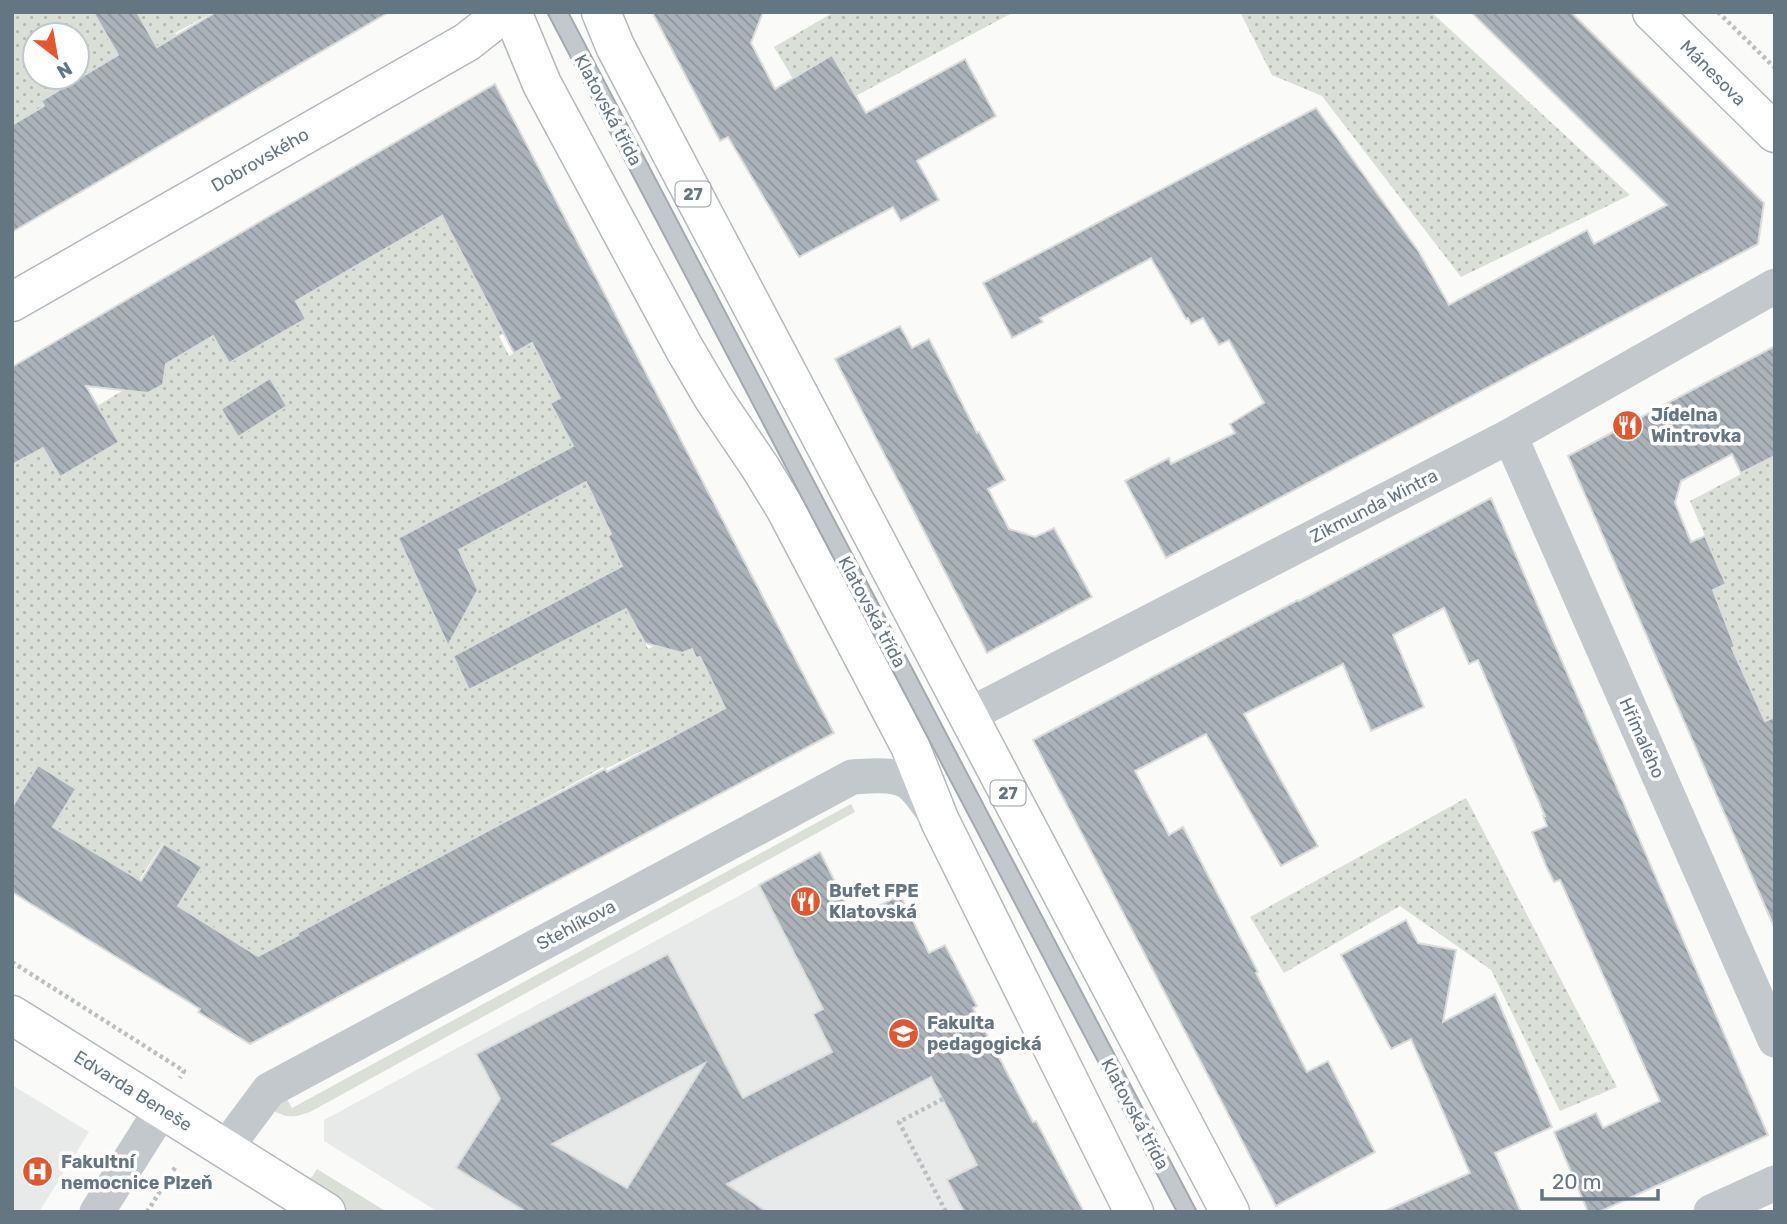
<svg xmlns="http://www.w3.org/2000/svg" width="1787" height="1224" font-family="Rubik,sans-serif">
<style>
.built{fill:#e8e9e9}
.grass{fill:#dadfd7}
.garden{fill:url(#garden-dots);fill-rule:evenodd}
.building{fill:url(#building-back-hatch);stroke:#dcdcda;stroke-width:2;fill-rule:evenodd}
.lines{fill:none;stroke-linecap:round;stroke-linejoin:round}
.secondary-casing{stroke:#b3babf;stroke-width:41}
.primary-casing{stroke:#b5babe;stroke-width:41}
.path{stroke:#bbbfc2;stroke-width:4.5;stroke-dasharray:3.5 3.5;stroke-linecap:butt}
.lane{stroke:#c3c8cc;stroke-width:18}
.street{stroke:#c3c8cc;stroke-width:35}
.secondary{stroke:#fff;stroke-width:38}
.primary{stroke:#fff;stroke-width:38}
.tram{stroke:#a2aab0;stroke-width:2}
.labels{text-anchor:middle;stroke-width:7;stroke-linejoin:round;paint-order:stroke}
.shield{fill:#fff;stroke:#939fa8;stroke-width:2}
.shield-label{font-size:16px;font-weight:bold;fill:#657683}
.street-label{font-size:18px;fill:#657683;stroke:#fff}
.poi-label{font-size:18px;font-weight:bold;fill:#657683;stroke:#fff;text-anchor:start}
</style>
<defs>
<pattern id="garden-dots" width="8" height="8" patternUnits="userSpaceOnUse" patternTransform="scale(1.75)"><rect width="8" height="8" fill="#dadfd7"/><path d="M2 2h.1M6 6h.1" fill="none" stroke="#b4b9b4" stroke-width="1.8" stroke-linecap="round"/></pattern>
<pattern id="building-back-hatch" width="6" height="6" patternUnits="userSpaceOnUse" patternTransform="scale(1.75)"><rect width="6" height="6" fill="#aab3b9"/><path d="M-1 5l2 2M0 0l6 6M5-1l2 2" fill="none" stroke="#8e969c"/></pattern>
</defs>
<rect width="100%" height="100%" fill="#fafaf8"/>
<g class="built">
<path d="M820,852L854,918L900,895L929,952L945,945L977,1006L974,1009L1032,1122L1036,1121L1084,1212H438L324,1141V1120Z"/>
<path d="M12,1085L89,1132L39,1212H12Z"/>
</g>
<g class="grass">
<path d="M851,804L855,812L310,1112C292,1118 288,1118 271,1110L285,1096L292,1108Z"/>
<path d="M317,1169L387,1212H347L306,1186Z"/>
</g>
<g class="garden">
<path d="M12,12H214L175,33L183,47L96,68L41,101L52,120L12,125ZM35,35H77V77H35Z"/>
<path d="M834,12H1014L816,117L774,47Z"/>
<path d="M1240,12H1431L1630,195L1461,277L1322,96L1272,75Z"/>
<path d="M444,205L522,325L499,336L509,356L532,343L540,359L550,354L560,398L551,404L568,437L585,428L637,508L606,524L611,534L608,537L616,552L629,546L634,622L648,649L658,644L662,649L678,641L692,649L696,658L700,657L710,677L715,674L741,705L691,727L605,769L603,767L258,956L197,918L173,914L202,867L163,843L139,880L52,828L38,766L12,807V463L97,406L187,352L212,333L226,359L234,361L263,343L306,319L284,281Z"/>
<path d="M1775,456V721H1765L1732,648L1734,647L1712,590L1726,584L1690,501Z"/>
<path d="M1466,798L1617,1087L1560,1111L1491,970L1400,906L1284,973L1250,917Z"/>
</g>
<g class="building">
<path d="M93,12H137L157,47L216,12H389L12,232V125L44,106L41,101L118,55Z"/>
<path d="M652,12H763L751,43L775,89L832,55L866,113L965,59L996,116L917,161L939,200L901,221L893,207L799,257L728,137L720,141Z"/>
<path d="M1471,12H1571L1764,203L1758,244L1166,558L1125,481L1169,458L1171,464L1235,433L1230,424L1264,403L1229,340L1219,345L1203,318L1191,324L1188,318L1186,319L1151,258L1040,318L1043,322L1012,338L983,283L1316,108L1419,252L1449,305L1587,230L1594,244L1667,205Z"/>
<path d="M495,84L834,733L250,1044L198,1012L200,1009L12,892V807L38,765L76,789L53,827L141,881L164,844L202,867L178,906L258,956L298,935L297,933L502,823L605,769L607,772L725,708L700,657L696,658L692,649L682,653L645,643L626,609L469,690L453,656L622,566L608,536L611,534L586,482L459,550L478,590L448,646L398,538L573,446L550,403L560,398L532,343L514,353L442,216L296,301L306,319L229,363L213,336L166,364L163,385L148,393L86,386L119,442L60,477L43,448L12,465V367Z"/>
<path d="M900,326L912,348L929,339L937,354L977,433L979,432L1005,480L988,489L1009,529L1035,537L1054,528L1092,597L987,653L835,359Z"/>
<path d="M1775,346V456L1741,473L1732,454L1681,481L1675,503L1691,542L1705,536L1726,584L1713,590L1735,647L1732,648L1765,721L1775,717V929L1568,456Z"/>
<path d="M270,378L287,406L238,437L221,409Z"/>
<path d="M1491,498L1768,1135L1599,1212H1588L1554,1132L1596,1113L1603,1128L1660,1101L1560,880L1554,882L1547,868L1532,832L1547,826L1543,816H1545L1478,660L1469,664L1444,608L1393,635L1424,707L1371,731L1343,664L1244,714L1318,846L1281,866L1206,734L1135,771L1169,835L1183,827L1258,972L1256,973L1307,1072L1328,1061L1375,1152L1276,1206L1033,740L1298,600L1299,601Z"/>
<path d="M820,852L854,919L900,895L929,953L945,945L977,1006L973,1008L1033,1122L1036,1121L1084,1212H964L947,1180L977,1165L931,1077L727,1184L767,1212H526L456,1168L500,1099L476,1054L668,954L743,1098L832,1052L813,1014L823,1009L759,885ZM705,1063L627,1188L552,1144Z"/>
<path d="M1406,920L1418,943L1456,950L1443,1022L1495,994L1552,1127L1495,1153L1521,1212H1383L1470,1173L1411,1039L1391,1049L1341,955Z"/>
</g>
<g class="lines">
<defs>
<g id="secondary">
<path d="M1652,12L1775,133"/>
<path d="M12,302L467,42L505,12"/>
<path d="M12,1015L326,1212"/>
</g>
<g id="primary">
<path d="M512,12L542,84L684,348L714,399L760,467L785,508L910,746L940,821L1134,1212"/>
<path d="M601,12L615,46L628,71C830,451 1029,832 1230,1212"/>
</g>
</defs>
<use href="#secondary" class="secondary-casing"/>
<use href="#primary" class="primary-casing"/>
<g class="path">
<path d="M1718,12L1775,68"/>
<path d="M12,962L184,1071L180,1078"/>
<path d="M943,1099L899,1122L946,1212"/>
<path d="M147,1212L176,1166"/>
</g>
<path class="lane" d="M557,12L1187,1212"/>
<g class="street">
<path d="M1510,436L1775,1040"/>
<path d="M967,716L1510,436L1775,286"/>
<path d="M225,1149L269,1090L852,777C871,776 898,772 913,786C921,793 928,805 934,813"/>
<path d="M97,1212L162,1109"/>
<path d="M1711,1212L1775,1183"/>
</g>
<use href="#secondary" class="secondary"/>
<use href="#primary" class="primary"/>
<g class="tram">
<path d="M547,12L1177,1212"/>
<path d="M568,12L1197,1212"/>
</g>
</g>
<defs>
<symbol id="restaurant-disc" viewBox="-11 -11 22 22"><circle r="9.5" fill="#e4572e" stroke="#fff"/><path d="M-5-6h1v4h1v-4h1v4h1v-4h1v5L-1.5 .5V6h-2V.5L-5-1ZM5-6V6H3V1.5H1.5Q1.5-4 5-6Z" fill="#fff"/></symbol>
<symbol id="university-disc" viewBox="-11 -11 22 22"><circle r="9.5" fill="#e4572e" stroke="#fff"/><path d="M0-5L7-2L0 1L-7-2ZM-4 1L0 2.5L4 1V4Q0 6-4 4Z" fill="#fff"/></symbol>
<symbol id="hospital-disc" viewBox="-11 -11 22 22"><circle r="9.5" fill="#e4572e" stroke="#fff"/><path d="M-5-5h3v3.5h4V-5h3V5h-3V1.5h-4V5h-3Z" fill="#fff"/></symbol>
</defs>
<g fill-rule="evenodd">
<use href="#restaurant-disc" x="1610" y="408" width="35" height="35"/>
<use href="#restaurant-disc" x="788" y="884" width="35" height="35"/>
<use href="#university-disc" x="886" y="1016" width="35" height="35"/>
<use href="#hospital-disc" x="20" y="1154" width="35" height="35"/>
</g>
<g class="labels">
<g class="shield">
<rect x="675.5" y="181.5" width="35" height="25" rx="5"/>
<rect x="990.5" y="780.5" width="35" height="25" rx="5"/>
</g>
<g class="shield-label">
<text x="693" y="200">27</text>
<text x="1008" y="799">27</text>
</g>
<g class="street-label">
<text transform="translate(1713 73) rotate(45)" y="6">Mánesova</text>
<text transform="translate(608 110) rotate(62)" y="6">Klatovská třída</text>
<text transform="translate(260 160) rotate(-30)" y="6">Dobrovského</text>
<text transform="translate(1374 506) rotate(-27)" y="6">Zikmunda Wintra</text>
<text transform="translate(872 612) rotate(62)" y="6">Klatovská třída</text>
<text transform="translate(1642 738) rotate(66)" y="6">Hřímalého</text>
<text transform="translate(576 925) rotate(-28)" y="6">Stehlíkova</text>
<text transform="translate(133 1091) rotate(32)" y="6">Edvarda Beneše</text>
<text transform="translate(1135 1114) rotate(62)" y="6">Klatovská třída</text>
</g>
<g class="poi-label">
<text x="1651" y="421">Jídelna<tspan x="1651" dy="21">Wintrovka</tspan></text>
<text x="829" y="897">Bufet FPE<tspan x="829" dy="21">Klatovská</tspan></text>
<text x="927" y="1029">Fakulta<tspan x="927" dy="21">pedagogická</tspan></text>
<text x="61" y="1168">Fakultní<tspan x="61" dy="21">nemocnice Plzeň</tspan></text>
</g>
</g>
<rect width="1787" height="1224" fill="none" stroke="#657683" stroke-width="28"/>
<g transform="translate(56 56) rotate(149)"><circle r="33" fill="#ffffff" stroke="#c1c8cd" stroke-width="2"/>
<path d="M0-5L12 26L0 18L-12 26Z" fill="#e4572e"/>
<text y="-10" font-size="19" font-weight="bold" text-anchor="middle" fill="#657683">N</text>
</g>
<path d="M1542 1189v10h116v-10" fill="none" stroke="#657683" stroke-width="3.5"/>
<text x="1552" y="1189" font-size="21" fill="#657683" stroke="#ffffff" stroke-width="5" paint-order="stroke">20 m</text>
</svg>
